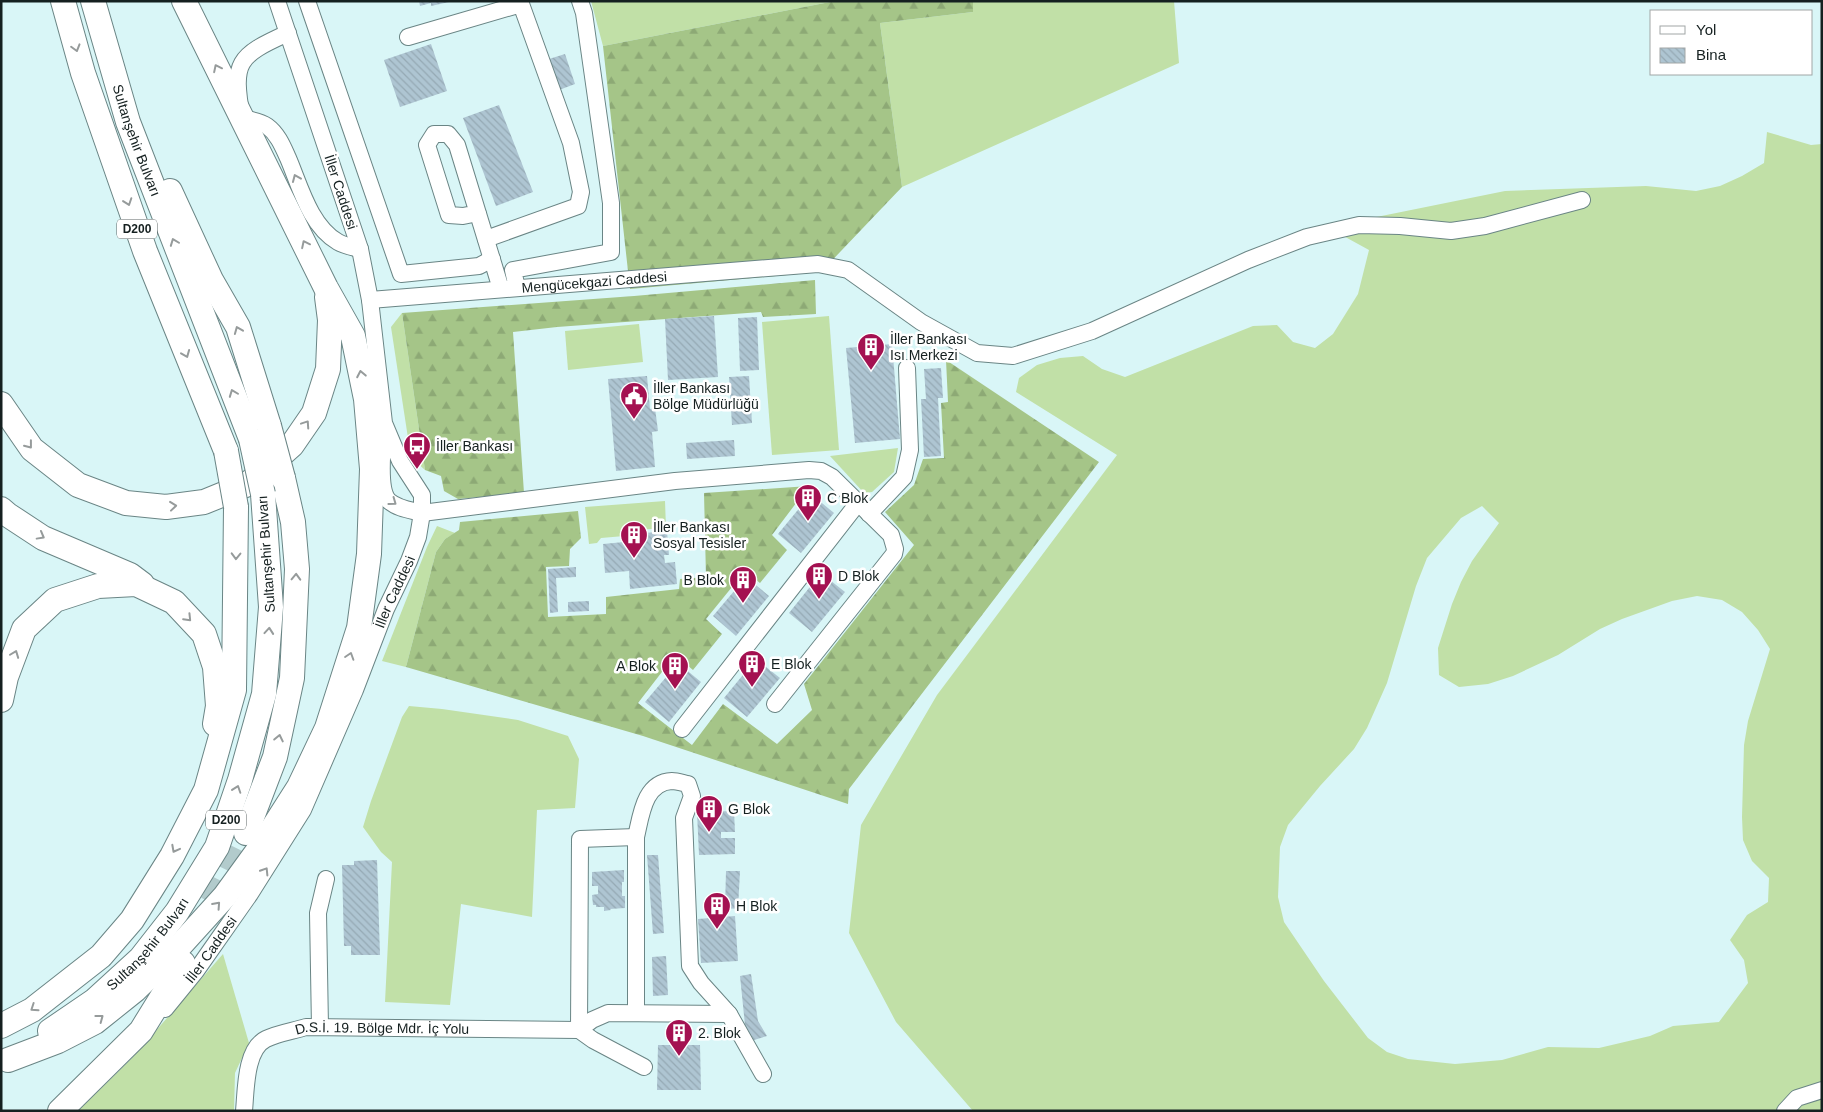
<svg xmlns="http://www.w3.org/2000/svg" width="1823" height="1112" font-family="Helvetica,sans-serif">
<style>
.grass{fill:#c1e0a7;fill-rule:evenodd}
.forest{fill:url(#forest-firs)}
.building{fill:url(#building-back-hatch)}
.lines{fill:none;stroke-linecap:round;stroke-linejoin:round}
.highway-tunnel{stroke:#b2cbcc;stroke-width:24;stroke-dasharray:24 12;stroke-linecap:butt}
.minor-casing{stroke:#6a8585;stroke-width:18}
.highway-casing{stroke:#6a8585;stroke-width:26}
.minor{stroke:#fff;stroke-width:16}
.highway{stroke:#fff;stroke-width:24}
.highway-bridge-casing{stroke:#6a8585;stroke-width:26;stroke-linecap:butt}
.highway-bridge{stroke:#fff;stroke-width:24}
.oneway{stroke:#969b9b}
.labels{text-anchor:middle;stroke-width:5;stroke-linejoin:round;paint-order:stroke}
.shield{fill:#fff;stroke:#5b6363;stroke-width:1}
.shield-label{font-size:12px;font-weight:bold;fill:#152020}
.street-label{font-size:14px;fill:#152020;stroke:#fff}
.poi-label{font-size:14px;fill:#152020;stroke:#fff;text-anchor:start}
</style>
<defs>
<pattern id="forest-firs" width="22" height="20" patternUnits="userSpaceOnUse" patternTransform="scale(1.25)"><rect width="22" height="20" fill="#a5c588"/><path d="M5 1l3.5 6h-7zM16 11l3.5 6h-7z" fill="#8da975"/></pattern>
<pattern id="building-back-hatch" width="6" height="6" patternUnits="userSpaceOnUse" patternTransform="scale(1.25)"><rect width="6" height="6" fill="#aec5d2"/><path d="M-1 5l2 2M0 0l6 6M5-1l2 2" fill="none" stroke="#95a9b4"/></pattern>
</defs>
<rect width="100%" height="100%" fill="#d9f6f7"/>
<g class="grass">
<path d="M591,1H835L603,46Z"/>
<path d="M973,1H1174L1179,63L902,187L880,23L973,12Z"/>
<path d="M1767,132L1811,145L1822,144V1111H973L896,1022L849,933L861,825L937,695L1117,455L1016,392L1019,378L1037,365L1060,358L1083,356L1102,369L1125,377L1253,326L1277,325L1293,342L1315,348L1333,334L1358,294L1369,250L1327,227L1505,191L1646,186L1696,191L1720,186L1742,176L1764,163ZM1482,506L1499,523L1472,561L1461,582L1452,604L1438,648L1439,675L1459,687L1488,684L1513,676L1558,655L1600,629L1622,619L1672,601L1697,596L1722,600L1742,612L1758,630L1770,649L1748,721L1744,745L1742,817L1743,840L1752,861L1769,878L1768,902L1747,915L1730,940L1744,960L1748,983L1719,1022L1673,1026L1650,1036L1599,1048L1548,1047L1502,1060L1455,1064L1408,1059L1387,1052L1368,1038L1324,981L1284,922L1278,897L1280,847L1288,825L1320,786L1354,749L1367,728L1387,683L1416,586L1427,558L1461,518Z"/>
<path d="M402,313L425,470L416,462L408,438L391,327Z"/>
<path d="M829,316L839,450L772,455L762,322Z"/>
<path d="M639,324L643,362L568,370L565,331Z"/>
<path d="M898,448L894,472L872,492L864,493L830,456Z"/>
<path d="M665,501L666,528L636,530V535L601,538L597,543L589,544L585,507Z"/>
<path d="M437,526L455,533L445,539L436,552L406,667L382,661L427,547Z"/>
<path d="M409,706L442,709L518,720L568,736L579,759L575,808L537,810L532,917L461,904L450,1005L385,1002L392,862L381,852L363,827L371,801L402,717Z"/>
<path d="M223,954L249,1043L235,1073L234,1111H78L132,1058Z"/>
</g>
<g class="forest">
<path d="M835,1H973V12L880,23L902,187L821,272L630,289L603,46Z"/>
<path d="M815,280L816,314L763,317L761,312L557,327L513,332L524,493L458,499L444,491L441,476L425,470L402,313L634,296Z"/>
<path d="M946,360L1099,462L849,789L848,804L643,736L406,667L436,552L445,539L459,530L460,522L578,511L581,538L570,549L569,566L546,567L548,617L606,614V597L679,589L680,579L706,577L704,493L809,486L772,535L787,550L760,583L745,571L706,619L722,634L693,670L675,655L638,703L692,745L723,704L777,744L812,710L804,684L914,545L885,512L914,485L923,459L944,458L941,403L948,402Z"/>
</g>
<g class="building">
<path d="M419,1H449V2L431,6V3L420,6Z"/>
<path d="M431,44L447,91L400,107L384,60Z"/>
<path d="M565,54L575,84L559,90L549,59Z"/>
<path d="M499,105L533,192L496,206L463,118Z"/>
<path d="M714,316L718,377L668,380L665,319Z"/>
<path d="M757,317L759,370L740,371L738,318Z"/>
<path d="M892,344L900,439L855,443L846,348Z"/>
<path d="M941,368L943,398H938L941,456L924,457L921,399H926L924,369Z"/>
<path d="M647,376L650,409L655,408L658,431L652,432L655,467L616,471L608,379Z"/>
<path d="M749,376L752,423L732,425L729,377Z"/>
<path d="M734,440L735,456L687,459L686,443Z"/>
<path d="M811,494L834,513L801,553L778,534Z"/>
<path d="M667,531L669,555H664L665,563L675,562L677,584L630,589L629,571L605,573L603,544L645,540V533Z"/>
<path d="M576,567V577L556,578L558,612L550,613L548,569Z"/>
<path d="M821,573L845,592L812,632L789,613Z"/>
<path d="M746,577L769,596L736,636L713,616Z"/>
<path d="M589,601V611L568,612V602Z"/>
<path d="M756,659L780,678L747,717L724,698Z"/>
<path d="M678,663L701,682L669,722L645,702Z"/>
<path d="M734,811L735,832H721V838H735V854L699,855L697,812Z"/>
<path d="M647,855H658L664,933L653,934Z"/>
<path d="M377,860L380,955H351V946H344L342,865H354V861Z"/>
<path d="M624,870V882H622V896H625V908L610,909L611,910L604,911V907H596V905H593L592,895L598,894V886H592V872Z"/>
<path d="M726,871H740L738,909L725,908Z"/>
<path d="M735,916L738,961L701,963L698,919Z"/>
<path d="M666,956L668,995L653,996L652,957Z"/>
<path d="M751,974L758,1021L767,1036L754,1040L745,1025L740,976Z"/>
<path d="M658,1045H700L701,1090H657Z"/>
</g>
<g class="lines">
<path class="highway-tunnel" d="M212,903L246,833"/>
<defs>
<g id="minor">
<path d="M307,1L401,274L479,266L492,259"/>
<path d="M288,33C237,56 232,62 242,118C251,120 260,121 267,126C278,134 283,147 288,158C300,186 310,226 338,242C345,246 352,247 360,249"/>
<path d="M408,37L521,4L571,143L581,192L578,206L486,239"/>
<path d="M478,213L463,216L449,215L427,145L434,134H448L457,145L501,289"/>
<path d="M517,288L513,270L611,252V203L584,13L580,1"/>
<path id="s1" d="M370,300L818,264L848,270L921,322L977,353L1013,356L1092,331L1248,260L1307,237L1359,225L1400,226L1451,231L1485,226L1582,200"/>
<path d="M384,430C383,446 377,489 389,501C398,509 411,510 422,513L675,481L809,470L821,471L832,477L891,535L895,549L894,554L775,704"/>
<path d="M869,514L904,477L910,450L907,368"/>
<path d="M682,729L858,503"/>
<path d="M636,837L580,839L579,1030L593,1040L644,1067"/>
<path id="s2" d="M165,1009L196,971L250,894L303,810L355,690L386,609L409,561L418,537L422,513V495L400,461L384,423L370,300L360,249L277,1"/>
<path d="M636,1013V837C641,816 644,782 672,781C677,781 683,783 688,784L692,796L684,818L690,966L701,983L729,1014L763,1074"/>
<path d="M320,1027L318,913L326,879"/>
<path id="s3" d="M244,1111C246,1091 245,1049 266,1039C278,1033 293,1031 306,1027L579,1030L592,1020L608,1013L729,1014"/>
<path d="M1785,1111L1797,1098L1822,1090"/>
</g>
<g id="highway">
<path d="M63,1L83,73L145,251L226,451"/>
<path id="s4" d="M93,1L128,122L251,439"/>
<path d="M170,191L211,280L238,327L269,426"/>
<path d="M1,404L32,449L78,485L126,503L166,507L204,502L248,484L292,445L314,413L328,369L330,320L327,297"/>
<path d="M1,509L8,515L43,538L130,575L142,584"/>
<path d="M1,700L6,677L24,629L55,600L98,586L136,584L174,602L204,634L215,667L218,706L215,724"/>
<path d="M246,833L275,757L292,678L297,569L293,522L283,478"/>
<path d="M1,1026L32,1010L101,956L132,920L172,856L206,790L234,690L236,507"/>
<path id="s5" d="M50,1031L94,1001L141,958L177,912L217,847L240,780L264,694L271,607L263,494"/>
<path d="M8,1060L58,1041L95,1022L135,990L176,950L225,896L262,845L299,787L327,728L359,628L369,554L372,469L366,399L353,336L326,288L184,1"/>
<path d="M60,1111L141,1031L183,963"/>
</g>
</defs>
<use href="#minor" class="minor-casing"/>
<use href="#highway" class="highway-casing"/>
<use href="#minor" class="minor"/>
<use href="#highway" class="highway"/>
<defs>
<g id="highway-bridge">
<path d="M269,426L283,478"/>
<path d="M251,439L263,494"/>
<path d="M226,451L236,507"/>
</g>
</defs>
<use href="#highway-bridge" class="highway-bridge-casing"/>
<use href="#highway-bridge" class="highway-bridge"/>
</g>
<defs><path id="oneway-chevron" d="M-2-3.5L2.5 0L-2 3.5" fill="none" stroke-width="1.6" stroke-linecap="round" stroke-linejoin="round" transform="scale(1.25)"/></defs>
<g class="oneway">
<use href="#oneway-chevron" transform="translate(76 48) rotate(74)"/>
<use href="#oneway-chevron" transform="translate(217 68) rotate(-116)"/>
<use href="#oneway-chevron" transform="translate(296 178) rotate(-113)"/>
<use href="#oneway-chevron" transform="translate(128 202) rotate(71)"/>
<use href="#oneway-chevron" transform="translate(174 242) rotate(-111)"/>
<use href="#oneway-chevron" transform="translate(305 244) rotate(-116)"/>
<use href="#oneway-chevron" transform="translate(238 330) rotate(-112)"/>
<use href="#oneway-chevron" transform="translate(186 354) rotate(68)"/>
<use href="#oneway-chevron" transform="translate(361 374) rotate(-101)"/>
<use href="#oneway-chevron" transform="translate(233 393) rotate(-111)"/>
<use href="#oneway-chevron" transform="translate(306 424) rotate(-56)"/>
<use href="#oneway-chevron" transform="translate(29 445) rotate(52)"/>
<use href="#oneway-chevron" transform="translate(393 502) rotate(36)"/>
<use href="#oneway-chevron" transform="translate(173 506) rotate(-6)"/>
<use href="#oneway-chevron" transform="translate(41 536) rotate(29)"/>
<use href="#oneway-chevron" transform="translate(236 556) rotate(91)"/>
<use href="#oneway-chevron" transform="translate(296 577) rotate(-88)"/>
<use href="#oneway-chevron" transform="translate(188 618) rotate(46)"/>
<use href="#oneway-chevron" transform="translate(269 631) rotate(-85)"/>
<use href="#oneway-chevron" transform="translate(15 654) rotate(-69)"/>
<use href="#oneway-chevron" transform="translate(350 656) rotate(-72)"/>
<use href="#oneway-chevron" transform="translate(279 738) rotate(-78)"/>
<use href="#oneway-chevron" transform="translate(237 789) rotate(-71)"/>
<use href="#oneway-chevron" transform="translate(175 849) rotate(118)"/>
<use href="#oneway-chevron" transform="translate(265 871) rotate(-58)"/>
<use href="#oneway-chevron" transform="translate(217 905) rotate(-48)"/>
<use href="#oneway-chevron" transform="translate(34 1008) rotate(146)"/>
<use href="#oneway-chevron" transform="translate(100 1018) rotate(-37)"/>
</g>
<defs>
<symbol id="building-pin" viewBox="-11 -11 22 30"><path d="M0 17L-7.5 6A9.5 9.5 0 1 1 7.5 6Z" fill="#a41151" stroke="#fff"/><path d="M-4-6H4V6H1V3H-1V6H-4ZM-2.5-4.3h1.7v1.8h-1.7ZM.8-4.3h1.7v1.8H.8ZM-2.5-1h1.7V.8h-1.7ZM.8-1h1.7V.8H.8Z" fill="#fff"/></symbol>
<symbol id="civic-pin" viewBox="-11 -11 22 30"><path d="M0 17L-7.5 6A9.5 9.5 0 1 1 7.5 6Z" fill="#a41151" stroke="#fff"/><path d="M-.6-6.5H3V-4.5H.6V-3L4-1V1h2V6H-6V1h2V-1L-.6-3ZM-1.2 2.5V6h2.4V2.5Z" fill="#fff"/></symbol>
<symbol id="bus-pin" viewBox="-11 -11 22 30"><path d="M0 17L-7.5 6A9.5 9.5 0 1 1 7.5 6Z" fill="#a41151" stroke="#fff"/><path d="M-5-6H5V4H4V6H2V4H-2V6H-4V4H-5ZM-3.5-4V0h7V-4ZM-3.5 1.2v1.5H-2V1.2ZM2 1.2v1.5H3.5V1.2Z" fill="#fff"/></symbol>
</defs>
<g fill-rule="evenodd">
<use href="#building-pin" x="855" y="331" width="32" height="43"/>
<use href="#civic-pin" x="618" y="380" width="32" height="43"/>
<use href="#bus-pin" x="401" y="430" width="32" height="43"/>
<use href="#building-pin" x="792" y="482" width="32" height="43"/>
<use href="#building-pin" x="618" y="519" width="32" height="43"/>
<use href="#building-pin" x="803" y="560" width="32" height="43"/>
<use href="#building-pin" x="727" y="564" width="32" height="43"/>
<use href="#building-pin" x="736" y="648" width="32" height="43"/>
<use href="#building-pin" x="659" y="650" width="32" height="43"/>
<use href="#building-pin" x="693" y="793" width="32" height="43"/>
<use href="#building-pin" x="701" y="890" width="32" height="43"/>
<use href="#building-pin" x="663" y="1017" width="32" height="43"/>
</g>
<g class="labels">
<g class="shield">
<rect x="117" y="219.5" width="40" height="19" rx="4"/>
<rect x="206" y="810.5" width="40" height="19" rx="4"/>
</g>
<g class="shield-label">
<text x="137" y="233">D200</text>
<text x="226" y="824">D200</text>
</g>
<g class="street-label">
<text dy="5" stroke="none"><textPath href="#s4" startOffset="146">Sultanşehir Bulvarı</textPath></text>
<text transform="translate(341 192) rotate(72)" y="5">İller Caddesi</text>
<text dy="5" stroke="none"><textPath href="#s1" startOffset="225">Mengücekgazi Caddesi</textPath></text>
<text transform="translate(266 554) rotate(-94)" y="5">Sultanşehir Bulvarı</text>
<text dy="5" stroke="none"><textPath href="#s2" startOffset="479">İller Caddesi</textPath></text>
<text dy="5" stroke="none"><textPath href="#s5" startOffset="132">Sultanşehir Bulvarı</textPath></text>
<text dy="5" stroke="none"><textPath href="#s2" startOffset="75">İller Caddesi</textPath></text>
<text dy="5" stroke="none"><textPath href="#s3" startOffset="196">D.S.İ. 19. Bölge Mdr. İç Yolu</textPath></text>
</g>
<g class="poi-label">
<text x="890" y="344">İller Bankası<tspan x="890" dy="16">Isı Merkezi</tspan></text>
<text x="653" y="393">İller Bankası<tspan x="653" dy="16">Bölge Müdürlüğü</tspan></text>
<text x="436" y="451">İller Bankası</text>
<text x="827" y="503">C Blok</text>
<text x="653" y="532">İller Bankası<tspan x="653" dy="16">Sosyal Tesisler</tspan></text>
<text x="838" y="581">D Blok</text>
<text x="724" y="585" text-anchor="end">B Blok</text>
<text x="771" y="669">E Blok</text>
<text x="656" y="671" text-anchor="end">A Blok</text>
<text x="728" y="814">G Blok</text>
<text x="736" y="911">H Blok</text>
<text x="698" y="1038">2. Blok</text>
</g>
</g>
<rect width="1823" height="1112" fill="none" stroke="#152020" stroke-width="5"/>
<rect x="1650" y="10" width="162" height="65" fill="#ffffff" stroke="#a1a6a6"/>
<rect x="1660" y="26" width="25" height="8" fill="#ffffff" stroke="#a1a6a6"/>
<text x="1696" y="35" font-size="15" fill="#152020">Yol</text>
<rect x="1660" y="48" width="25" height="15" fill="url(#building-back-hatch)" stroke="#a1a6a6"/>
<text x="1696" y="60" font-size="15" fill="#152020">Bina</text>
</svg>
